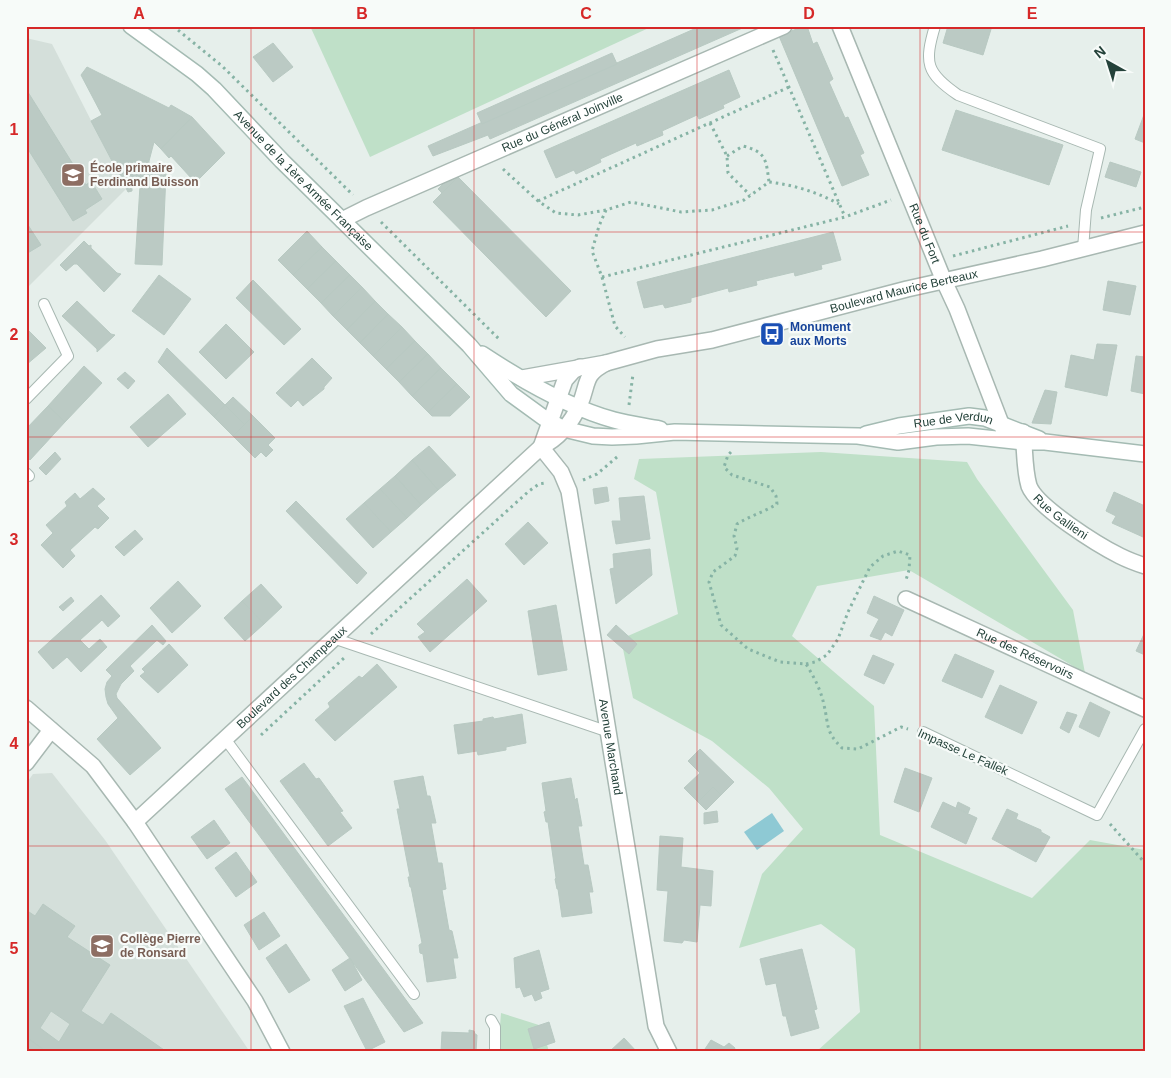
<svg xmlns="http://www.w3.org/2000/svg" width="1171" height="1078" font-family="Arial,sans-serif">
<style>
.built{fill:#d4dfda}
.green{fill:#bfe0c8}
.water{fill:#8ec9d4}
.building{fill:#bbcac4;stroke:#b8c9c2;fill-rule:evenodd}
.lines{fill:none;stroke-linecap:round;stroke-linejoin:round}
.lane-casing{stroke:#a8b8b2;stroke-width:12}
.street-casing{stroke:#a8b8b2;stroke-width:18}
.secondary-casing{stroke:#a4bbb3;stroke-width:18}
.path{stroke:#86b3a5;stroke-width:3;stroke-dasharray:2.5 4;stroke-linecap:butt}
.lane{stroke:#fff;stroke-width:10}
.street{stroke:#fff;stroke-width:15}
.secondary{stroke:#fff;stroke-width:15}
.grid{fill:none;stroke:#d62828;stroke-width:1;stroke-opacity:0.55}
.labels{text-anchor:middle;stroke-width:4.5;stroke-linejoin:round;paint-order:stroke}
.street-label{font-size:12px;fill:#24423a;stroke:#f7fbf9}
.education-label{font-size:12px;font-weight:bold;fill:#785e54;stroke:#f7fbf9;text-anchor:start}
.transit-label{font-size:12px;font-weight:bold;fill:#164399;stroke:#f7fbf9;text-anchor:start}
.neatline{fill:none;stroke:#d62828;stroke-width:2}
.grid-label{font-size:16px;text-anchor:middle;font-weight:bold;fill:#d62828}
</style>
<rect width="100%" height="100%" fill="#e6efeb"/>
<g class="built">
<path d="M26,38L52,44L126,189L26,289Z"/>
<path d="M52,773L105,840L250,1052H26V784L33,774Z"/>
</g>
<g class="green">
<path d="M310,26H653L370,157Z"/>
<path d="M821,452L967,462L977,479L1073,610L1085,673L909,570L817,586L792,636L874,706L880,835L1032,898L1090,840L1145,850V1052H816L860,1012L855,949L821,924L739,948L762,874L803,829L769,788L712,741L633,698L621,639L678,614L656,492L634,479L639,459Z"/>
<path d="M501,1013L542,1026L549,1052H498Z"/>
</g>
<path class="water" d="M772,813L784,831L757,850L744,832Z"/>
<g class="building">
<path d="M701,26H747L490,139L488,135L433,156L428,146Z"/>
<path d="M804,26H807L813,44L817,42L833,79L829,82L845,118L848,117L864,153L860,155L869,175L842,186L779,36Z"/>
<path d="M948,26H992L983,55L943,43Z"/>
<path d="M273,43L293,67L273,82L253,57Z"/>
<path d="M612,53L617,64L482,124L477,113Z"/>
<path d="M87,67L169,108L171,105L192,117L161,149L154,142L149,161H112L91,121L102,115L81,75Z"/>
<path d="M729,70L740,97L723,105L724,108L699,119L697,115L662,131L663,135L637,146L636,143L600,159L601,162L576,174L574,170L556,178L544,151Z"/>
<path d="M26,89L86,185L91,181L102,199L85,210L87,213L73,221L26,146Z"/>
<path d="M956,110L1063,145L1049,185L942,150Z"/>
<path d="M1145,112V143L1135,139Z"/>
<path d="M192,117L225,153L199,179H192L171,156L169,158L161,149Z"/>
<path d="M112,161H149V173L166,174L162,265L135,264L140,186H132V191L128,192Z"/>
<path d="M1110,162L1141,172L1136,187L1105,177Z"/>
<path d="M454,173L458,177L442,193L438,189Z"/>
<path d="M458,177L571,291L546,317L433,202Z"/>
<path d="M26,222L41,245L26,254Z"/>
<path d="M307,231L322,247L293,275L278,260Z"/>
<path d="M833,232L841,260L821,265L822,269L795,276L794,272L756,281L757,285L729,292L728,288L691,298V302L665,308L663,304L644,308L637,282Z"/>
<path d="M84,241L89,246L91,245V248L117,273L121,274L104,292L77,264H74L66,271L60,265Z"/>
<path d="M322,247L336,261L307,289L293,275Z"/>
<path d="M336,261L350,275L321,303L307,289Z"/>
<path d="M159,275L191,299L164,335L132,311Z"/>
<path d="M350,275L362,287L333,316L321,303Z"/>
<path d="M253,280L301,329L284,345L236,298Z"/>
<path d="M1108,281L1136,286L1130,315L1103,310Z"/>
<path d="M362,287L375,301L347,330L333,316Z"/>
<path d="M77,301L111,334L115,335L97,352V349L62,316Z"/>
<path d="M375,301L388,314L360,343L347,330Z"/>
<path d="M388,314L402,327L373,356L360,343Z"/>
<path d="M226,324L254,352L226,379L199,352Z"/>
<path d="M402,327L415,341L386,369L373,356Z"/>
<path d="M28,330L46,348L26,365V333Z"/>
<path d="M415,341L428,354L399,382L386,369Z"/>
<path d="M1097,344L1117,345L1107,396L1065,387L1071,355L1094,360Z"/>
<path d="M167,348L225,405L214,417L158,362Z"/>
<path d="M428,354L441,368L412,396L399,382Z"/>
<path d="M1136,356L1145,357V394L1131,391Z"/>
<path d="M312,358L332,378L324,387V389L303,406L298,400L291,407L276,393Z"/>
<path d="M84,366L102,383L65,422L48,406Z"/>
<path d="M441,368L457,384L428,412L412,396Z"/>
<path d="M125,372L135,381L128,389L117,379Z"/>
<path d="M457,384L470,397L450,416H432L428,412Z"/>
<path d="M1045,390L1057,392L1051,424L1032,423Z"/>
<path d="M168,394L186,414L148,447L130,427Z"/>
<path d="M233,397L253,416L245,425L225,405Z"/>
<path d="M225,405L245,425L233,436L214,417Z"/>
<path d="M48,406L65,422L30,460L26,456V429Z"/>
<path d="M253,416L275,438L268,445L273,450L266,457L261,452L255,458L233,436Z"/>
<path d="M429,446L456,475L438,490L412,460Z"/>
<path d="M55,452L61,459L46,475L39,468Z"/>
<path d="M412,460L438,490L421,505L395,476Z"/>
<path d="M395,476L421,505L407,518L380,489Z"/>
<path d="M607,487L609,501L595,504L593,489Z"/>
<path d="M93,488L105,499L97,506L109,518L98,529L95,527L70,550L75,556L63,568L41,545L53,533L46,525L67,506L65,502L75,493L80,499Z"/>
<path d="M380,489L407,518L391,532L364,503Z"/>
<path d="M1114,492L1145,506V534L1143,537L1112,523L1116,516L1106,511Z"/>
<path d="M644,496L650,539L616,544L612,521H621L619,498Z"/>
<path d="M296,501L367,573L357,584L286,511Z"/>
<path d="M364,503L391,532L373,548L346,519Z"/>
<path d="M528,522L548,543L524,565L505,544Z"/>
<path d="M135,530L143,539L124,556L115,547Z"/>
<path d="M650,549L652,575L616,604L610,569L614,568L613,554Z"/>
<path d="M467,579L487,601L430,652L418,637L425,632L417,624Z"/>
<path d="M178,581L201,606L172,633L150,608Z"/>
<path d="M261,584L282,607L264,624L242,601Z"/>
<path d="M101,595L120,616L108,627L102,620L80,640L89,649L100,639L107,647L81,672L67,657L53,669L38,652Z"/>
<path d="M874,596L904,610L892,636L885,632L881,640L870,636L879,619L867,613Z"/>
<path d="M71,597L74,601L63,611L59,607Z"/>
<path d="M242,601L264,624L245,641L224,618Z"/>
<path d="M556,605L567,670L538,675L528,611Z"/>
<path d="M152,625L166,641L163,645L157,640L130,666L134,671L121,684L116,694L117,698L161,748L130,775L97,739L118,718L108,704L106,697L105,689L107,682L112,676L106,670Z"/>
<path d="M616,625L637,644L629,654L607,635Z"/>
<path d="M1145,632V655L1136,651Z"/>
<path d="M169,644L188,665L158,693L140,676L145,672L142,669Z"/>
<path d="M955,654L994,671L982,698L942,681Z"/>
<path d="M873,655L894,664L884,684L864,675Z"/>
<path d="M377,664L397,687L335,741L315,720L330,707L328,703L359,676L362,678Z"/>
<path d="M1000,685L1037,702L1022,734L985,717Z"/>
<path d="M1090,702L1110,712L1099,737L1079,727Z"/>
<path d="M1067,712L1077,715L1069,733L1060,728Z"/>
<path d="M522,714L526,743L506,747V750L478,755L477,751L458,754L454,725L483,721V719L493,717L494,719Z"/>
<path d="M700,749L734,782L721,795L713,787L698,802L684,788L700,773L688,761Z"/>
<path d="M304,763L316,779L319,778L343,811L340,812L352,828L328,846L280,781Z"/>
<path d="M905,768L932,778L919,812L894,802Z"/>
<path d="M423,776L427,796H430L436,823H431L438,863H442L446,889L442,890L449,930L452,931L458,958H453L456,978L427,982L423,954L420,953L419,945L422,943L411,887H410L408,877H410L397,809H400L394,781Z"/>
<path d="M242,777L423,1023L404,1032L253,827L225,789Z"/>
<path d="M571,778L575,800L577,798L582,826H578L584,865H588L593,892H589L592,913L562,917L558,889H557L555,879L556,878L548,822H546L544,812L546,811L542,783Z"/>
<path d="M713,787L721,795L706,810L698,802Z"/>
<path d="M943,802L977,818L966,844L931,827Z"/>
<path d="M958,802L970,808L968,813L956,808Z"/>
<path d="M1007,809L1018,814L1016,819L1041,830V832L1050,837L1036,862L992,839Z"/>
<path d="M717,811L718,822L704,824V813Z"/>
<path d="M214,820L230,843L207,859L191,837Z"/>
<path d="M660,836L683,838L681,867L713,871L711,906L700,905L697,942L684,940L682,943L664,941L668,891L657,890Z"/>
<path d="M236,852L257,882L236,897L215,868Z"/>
<path d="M43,904L75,926L67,937L110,965L81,1011L103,1025L111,1013L167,1052H47L30,1040L26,1046V910L35,916ZM51,1011L70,1024L59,1042L40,1028Z"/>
<path d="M264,912L280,936L259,950L244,925Z"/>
<path d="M286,944L310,980L289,993L266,958Z"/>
<path d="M802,949L817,1009L814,1010L819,1028L791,1036L786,1016H783L776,983L766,985L760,959Z"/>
<path d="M539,950L549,989L540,992L542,998L535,1001L532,994L524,997L520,987L516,988L514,958Z"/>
<path d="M350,958L362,980L345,991L332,970Z"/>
<path d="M363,998L385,1042L367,1051L344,1006Z"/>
<path d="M549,1022L555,1042L534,1049L528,1029Z"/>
<path d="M469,1030L474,1031L475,1034L477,1035L476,1052H441L442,1032L469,1033Z"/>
<path d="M624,1038L637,1052H609Z"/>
<path d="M30,1040L47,1052H26V1046Z"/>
<path d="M711,1040L724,1047L729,1043L735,1048L734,1050L736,1052H703Z"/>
</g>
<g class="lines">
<defs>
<g id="lane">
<path d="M935,26C924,63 926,73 958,95L1100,149L1086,210L1083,249"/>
<path d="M26,399L68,356L44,304"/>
<path d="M26,473L29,476"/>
<path d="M333,638L609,732"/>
<path d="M923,732L1097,815L1145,729"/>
<path d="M226,740L414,994"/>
<path d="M491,1020L495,1027V1052"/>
</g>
<g id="street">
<path id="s1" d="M840,26L944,281L957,309L1005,434"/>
<path id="s2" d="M342,220L366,208L784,26"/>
<path id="s3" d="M522,378L606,363L657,349L712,340L907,289L1042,259L1145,233"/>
<path id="s4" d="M1023,432C1025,449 1024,469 1029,486C1037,507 1098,545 1120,556C1128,560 1136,563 1145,566"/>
<path id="s5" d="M541,447L561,472L569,491L656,1026L669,1052"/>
<path d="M541,447L565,380L573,371L580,367"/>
<path id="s6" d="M906,599L1145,709"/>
<path id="s7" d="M26,708L93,766L135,822L541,447C559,438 572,422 580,404C589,383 583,375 606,363"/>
<path d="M26,763L51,730"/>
<path d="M135,822L255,1001L282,1052"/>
</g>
<g id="secondary">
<path id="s8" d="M131,26L197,74L214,89L282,161L469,345L511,394L544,418L564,429L593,436L612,437L636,436L675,432L858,436L898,442L936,437L968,436L1024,442H1045L1145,454"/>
<path d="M482,354C520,379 570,408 614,420C629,424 645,426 660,429"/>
<path id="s9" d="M866,434L899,426L969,416L985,418L1039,439"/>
</g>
</defs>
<use href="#lane" class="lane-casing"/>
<use href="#street" class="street-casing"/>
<use href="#secondary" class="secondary-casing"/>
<g class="path">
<path d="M173,26L222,66L353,195"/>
<path d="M773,50L845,217"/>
<path d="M710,123L727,156L728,173L750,195"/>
<path d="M727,156L743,146C766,152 766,159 769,182"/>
<path d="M503,169L538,201L556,213L578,215L606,210L631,202L681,212L712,210L744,200L769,182C794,185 817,192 839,204"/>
<path d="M538,201L789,87"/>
<path d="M606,210L599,226L592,251L602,277L615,326L625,337"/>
<path d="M1101,218L1145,207"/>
<path d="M381,222L501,341"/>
<path d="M953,256L1068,226"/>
<path d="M602,277L845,217L891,200"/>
<path d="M629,405L633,374"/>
<path d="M731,452L728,455L724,467L732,475L770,487L776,496L777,504C764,512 750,516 737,524L734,536L737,548L735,556L713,572L709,582L721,625L748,649L780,662L806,664C814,677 821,690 824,705C829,726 825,731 842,748L858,749L901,727L908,729"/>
<path d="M583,480L597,474L617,457"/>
<path d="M371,634L529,491L539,484L545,483"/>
<path d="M806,664L815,662L827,655L838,639L848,612L870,567L883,556L898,551L910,555L909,570L906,580"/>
<path d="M261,735L344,658"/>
<path d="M1110,824L1145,863"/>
</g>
<use href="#lane" class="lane"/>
<use href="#street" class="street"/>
<use href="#secondary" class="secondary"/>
</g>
<path class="grid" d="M251,26V1052M474,26V1052M697,26V1052M920,26V1052M26,232H1145M26,437H1145M26,641H1145M26,846H1145"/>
<defs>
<symbol id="school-square" viewBox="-11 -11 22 22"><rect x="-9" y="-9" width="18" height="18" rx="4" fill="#8d6e63" stroke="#f7fbf9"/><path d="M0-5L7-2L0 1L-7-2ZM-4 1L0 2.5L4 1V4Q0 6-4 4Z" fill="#fff"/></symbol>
<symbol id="bus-square" viewBox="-11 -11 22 22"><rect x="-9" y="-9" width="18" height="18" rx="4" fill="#1a4fb4" stroke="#f7fbf9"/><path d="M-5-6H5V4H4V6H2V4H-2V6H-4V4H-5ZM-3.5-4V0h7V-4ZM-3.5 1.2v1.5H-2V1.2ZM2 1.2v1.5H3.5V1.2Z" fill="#fff"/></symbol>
</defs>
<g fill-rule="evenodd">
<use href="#school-square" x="59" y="161" width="28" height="28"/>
<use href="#bus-square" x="758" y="320" width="28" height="28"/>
<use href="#school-square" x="88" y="932" width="28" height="28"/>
</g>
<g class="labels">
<g class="street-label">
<text dy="4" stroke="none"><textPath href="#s2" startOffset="241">Rue du Général Joinville</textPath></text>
<text dy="4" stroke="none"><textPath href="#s8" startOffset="232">Avenue de la 1ère Armée Française</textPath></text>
<text dy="4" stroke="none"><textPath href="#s1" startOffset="224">Rue du Fort</textPath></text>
<text dy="4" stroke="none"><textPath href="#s3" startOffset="392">Boulevard Maurice Berteaux</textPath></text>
<text dy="4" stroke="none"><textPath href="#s9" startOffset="89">Rue de Verdun</textPath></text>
<text dy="4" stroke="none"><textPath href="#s4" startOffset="99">Rue Gallieni</textPath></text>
<text dy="4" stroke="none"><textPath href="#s6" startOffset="131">Rue des Réservoirs</textPath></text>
<text dy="4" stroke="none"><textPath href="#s7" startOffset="372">Boulevard des Champeaux</textPath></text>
<text dy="4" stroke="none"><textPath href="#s5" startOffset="312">Avenue Marchand</textPath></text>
<text transform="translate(963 752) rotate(24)" y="4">Impasse Le Fallek</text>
</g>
<g class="education-label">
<text x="90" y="172">École primaire<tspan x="90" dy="14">Ferdinand Buisson</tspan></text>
<text x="120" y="943">Collège Pierre<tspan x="120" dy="14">de Ronsard</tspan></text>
</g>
<g class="transit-label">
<text x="790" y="331">Monument<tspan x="790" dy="14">aux Morts</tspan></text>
</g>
</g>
<rect width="1171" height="1078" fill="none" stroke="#f7fbf9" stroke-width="55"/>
<g transform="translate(1108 62) rotate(321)" stroke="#f7fbf9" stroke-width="4" paint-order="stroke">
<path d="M0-4L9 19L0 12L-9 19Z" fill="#24423a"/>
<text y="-8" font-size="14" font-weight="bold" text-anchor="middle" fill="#24423a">N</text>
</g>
<rect x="28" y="28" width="1116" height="1022" class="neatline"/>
<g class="grid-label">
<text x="139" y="19">A</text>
<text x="362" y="19">B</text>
<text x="586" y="19">C</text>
<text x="809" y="19">D</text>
<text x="1032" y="19">E</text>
<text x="14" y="135">1</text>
<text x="14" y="340">2</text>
<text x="14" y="545">3</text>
<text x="14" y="749">4</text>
<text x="14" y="954">5</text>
</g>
</svg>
